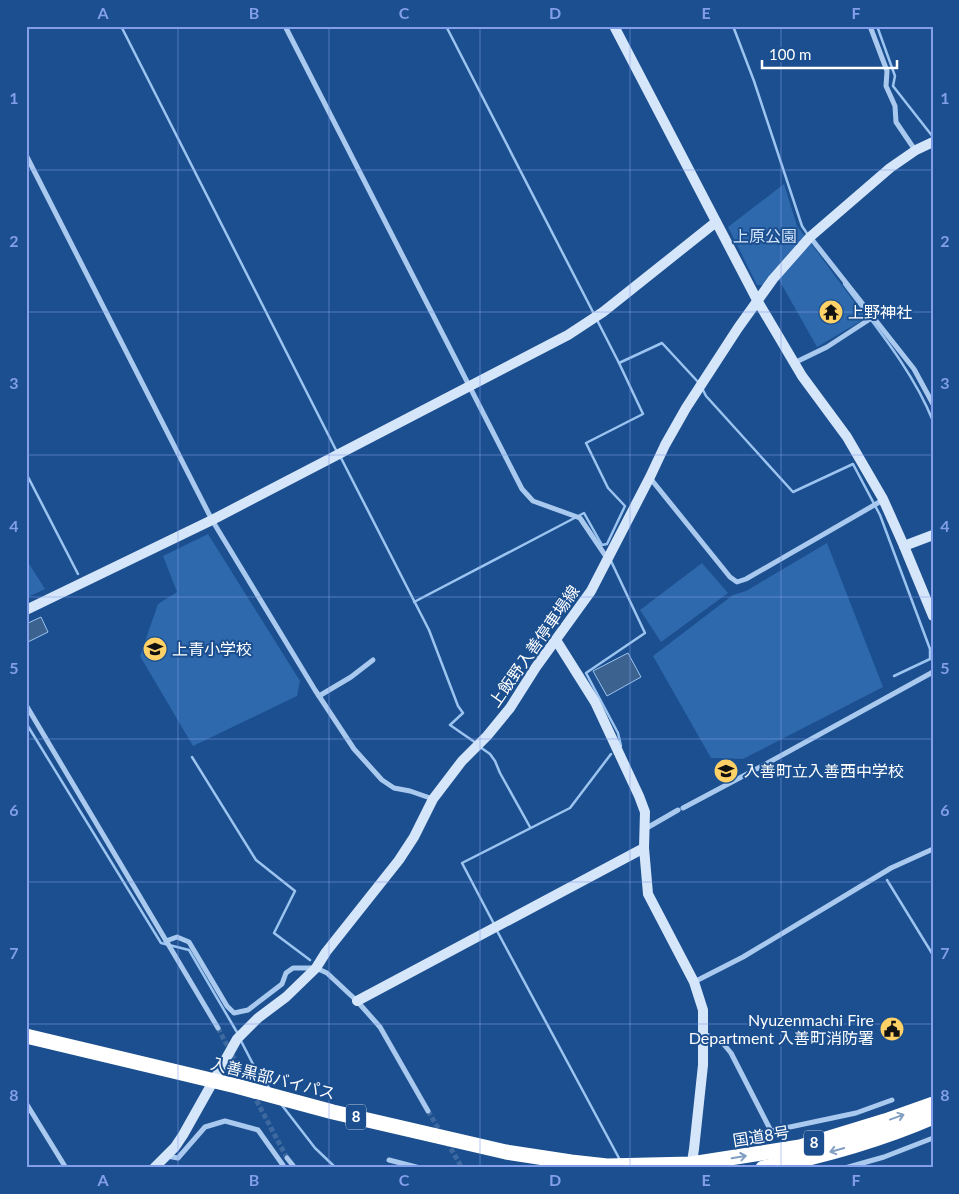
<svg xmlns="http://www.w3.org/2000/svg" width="959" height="1194" font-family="Lato,'Noto Sans JP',sans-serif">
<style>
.green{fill:#2e69ad}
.water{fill:#3c6290;stroke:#9cc4f0}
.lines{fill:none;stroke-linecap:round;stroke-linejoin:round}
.stream{stroke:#9cc4f0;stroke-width:2.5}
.street-tunnel{stroke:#3d69a0;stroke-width:5;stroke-dasharray:5 2.5;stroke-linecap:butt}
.street{stroke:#a9c9ee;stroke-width:5}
.secondary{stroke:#d6e6fa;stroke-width:10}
.highway{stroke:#fff;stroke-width:15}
.oneway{stroke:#829ec1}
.grid{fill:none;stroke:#839eea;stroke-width:1;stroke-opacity:0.55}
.labels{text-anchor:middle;stroke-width:4;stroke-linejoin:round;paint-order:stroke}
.shield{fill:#1b4f8f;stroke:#bbcadd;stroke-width:1}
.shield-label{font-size:15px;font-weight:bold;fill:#fff}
.park-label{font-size:16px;fill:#cfe3fa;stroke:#1b4f8f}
.poi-label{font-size:16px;fill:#fff;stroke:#1b4f8f;text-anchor:start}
.street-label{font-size:16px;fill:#fff;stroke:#1b4f8f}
.neatline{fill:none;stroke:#839eea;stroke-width:2}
.grid-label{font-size:16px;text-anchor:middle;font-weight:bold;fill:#839eea}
</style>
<rect width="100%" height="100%" fill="#1b4f8f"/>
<g class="green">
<path d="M784,184L797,226L805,236L788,254L763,285H757L728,227Z"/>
<path d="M810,242L866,318L817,347L778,278Z"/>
<path d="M208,534L300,681L297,696L193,746L140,656L158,604L177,592L163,556Z"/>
<path d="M827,543L883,687L743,759L711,758L653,656L733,595L746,591Z"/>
<path d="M26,559L45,589L26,598Z"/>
<path d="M702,563L728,593L661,642L640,610Z"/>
</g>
<g class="water">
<path d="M41,617L48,632L26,643V624Z"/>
<path d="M628,653L641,677L607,696L593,671Z"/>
</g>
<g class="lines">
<g class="stream">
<path d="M121,26L337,452"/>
<path d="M446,26L595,316"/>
<path d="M733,26L754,81L802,226L808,235"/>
<path d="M877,26L895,76L893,86L933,137"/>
<path d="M844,284C876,327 913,371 933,421"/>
<path d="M597,320L619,363L662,343L699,383"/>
<path d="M702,388L706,396L793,492L853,464L880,515L930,649V659L894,676"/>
<path d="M340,456L429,630L458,706L463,713L450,725L476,743"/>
<path d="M26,473L78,574"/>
<path d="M611,561L645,633L586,673L618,733L621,746"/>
<path d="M414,602L584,513L602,545L607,544L625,506L608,488L586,443L643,414L619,363"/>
<path d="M26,723L161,943L189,950L238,1034"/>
<path d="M480,747L490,754L495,761L500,773L530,827"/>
<path d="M192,757L256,860L295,891L274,933L310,960"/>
<path d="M887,880L933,955"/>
<path d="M494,924L462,863L570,808L611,754"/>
<path d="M496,929L620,1160"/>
<path d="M240,1039L256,1070L270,1089"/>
<path d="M281,1104L315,1148L336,1168"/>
</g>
<g class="street-tunnel">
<path d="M218,1028L249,1087"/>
<path d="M253,1094L287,1158"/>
<path d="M428,1111L441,1133"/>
<path d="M447,1142L462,1168"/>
</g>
<g class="street">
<path d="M285,26L522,489L533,501L580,518L607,558"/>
<path d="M870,26L887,71L886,86L895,106L896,122L915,150"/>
<path d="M26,155L212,520L315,690L354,749L382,780L394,788L410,791L433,799"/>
<path d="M810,237L914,369L933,404"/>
<path d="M794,363L827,347L873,317"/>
<path d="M650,478L730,577L737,582L746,579L883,500"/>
<path d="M319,696L351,677L373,660"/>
<path d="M26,705L218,1028"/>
<path d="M683,808L764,765L933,672"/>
<path d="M645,829L678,810"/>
<path d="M166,941L177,937L189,942L227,1006L234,1013L248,1010L282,984L286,973L293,968H316L327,973L357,1001L380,1027L428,1111"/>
<path d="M694,982L743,957L891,868L933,849"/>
<path d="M704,1034L721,1041L731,1053L771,1131L856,1113L892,1100"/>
<path d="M26,1103L66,1168"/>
<path d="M167,1156L178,1158L205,1127L225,1121L258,1130L285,1168"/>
<path d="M287,1158L295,1168"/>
<path d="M389,1160L420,1168"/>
<path d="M845,1168L884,1157L933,1138"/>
</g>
<g class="secondary">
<path d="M614,26L757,300L802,376L847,437L883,499L904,546L933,616"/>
<path d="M904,546L933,535"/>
<path d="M26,610L212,520L568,335L603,312L716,222"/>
<path d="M556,640L595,702L639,796L645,812L644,848L648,894L694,982L703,1010V1065L694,1149L691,1168"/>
<path d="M357,1001L644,848"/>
<path d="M154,1168L175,1147L183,1135L237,1039L258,1018L286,997L316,968L326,952L399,860L414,837L433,799L462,761L487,736L510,708L536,667L591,591L650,477L665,445L686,408L738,328L773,279L810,237L890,168L916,150L933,142"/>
</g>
<g class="highway">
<path d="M26,1036L236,1086L333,1112L506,1152L571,1162L607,1166L691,1164L800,1147L885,1121L933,1104"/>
<path d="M763,1168C819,1157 880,1140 933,1117"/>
</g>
</g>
<defs><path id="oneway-shaft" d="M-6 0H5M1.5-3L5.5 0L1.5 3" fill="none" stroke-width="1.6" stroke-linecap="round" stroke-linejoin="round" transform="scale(1.25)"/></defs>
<g class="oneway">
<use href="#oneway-shaft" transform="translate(897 1117) rotate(-20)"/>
<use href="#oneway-shaft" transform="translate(837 1150) rotate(164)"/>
<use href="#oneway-shaft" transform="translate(739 1157) rotate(-9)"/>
</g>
<path class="grid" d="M178,26V1168M329,26V1168M480,26V1168M630,26V1168M781,26V1168M26,170H933M26,312H933M26,455H933M26,597H933M26,739H933M26,882H933M26,1024H933"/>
<defs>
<symbol id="temple-disc" viewBox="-11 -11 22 22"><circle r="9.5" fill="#ffd166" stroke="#1b4f8f"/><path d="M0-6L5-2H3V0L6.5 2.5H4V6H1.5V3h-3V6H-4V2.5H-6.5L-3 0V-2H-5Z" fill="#111"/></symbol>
<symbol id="school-disc" viewBox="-11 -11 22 22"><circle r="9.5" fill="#ffd166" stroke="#1b4f8f"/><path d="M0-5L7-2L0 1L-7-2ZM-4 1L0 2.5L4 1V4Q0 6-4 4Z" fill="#111"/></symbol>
<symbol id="civic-disc" viewBox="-11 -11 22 22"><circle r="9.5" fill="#ffd166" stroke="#1b4f8f"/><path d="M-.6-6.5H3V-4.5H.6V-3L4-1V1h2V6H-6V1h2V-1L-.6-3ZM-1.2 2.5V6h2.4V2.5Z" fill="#111"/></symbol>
</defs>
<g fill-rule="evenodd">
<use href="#temple-disc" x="817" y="298" width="28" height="28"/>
<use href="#school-disc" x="141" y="635" width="28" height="28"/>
<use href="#school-disc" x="712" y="757" width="28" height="28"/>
<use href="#civic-disc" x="878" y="1015" width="28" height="28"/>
</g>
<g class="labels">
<g class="shield">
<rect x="346" y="1104.5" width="20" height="25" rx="4"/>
<rect x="804" y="1130.5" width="20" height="25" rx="4"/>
</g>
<g class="shield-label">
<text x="356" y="1122">8</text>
<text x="814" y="1148">8</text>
</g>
<g class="park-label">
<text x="765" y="242">上原公園</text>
</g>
<g class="poi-label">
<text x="848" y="318">上野神社</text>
<text x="172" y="655">上青小学校</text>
<text x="744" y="777">入善町立入善西中学校</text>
<text x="874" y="1026" text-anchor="end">Nyuzenmachi Fire<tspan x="874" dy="18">Department 入善町消防署</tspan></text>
</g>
<g class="street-label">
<text transform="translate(534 646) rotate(-55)" y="6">上飯野入善停車場線</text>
<text transform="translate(273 1078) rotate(14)" y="6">入善黒部バイパス</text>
<text transform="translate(761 1136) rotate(-9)" y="6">国道8号</text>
</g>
</g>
<rect width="959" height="1194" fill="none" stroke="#1b4f8f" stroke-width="55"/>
<path d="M762 60v8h135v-8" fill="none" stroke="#ffffff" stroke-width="2.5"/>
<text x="769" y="60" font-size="15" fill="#ffffff" stroke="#1b4f8f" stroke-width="4" paint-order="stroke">100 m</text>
<rect x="28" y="28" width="904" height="1138" class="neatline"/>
<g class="grid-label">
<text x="103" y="19">A</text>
<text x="254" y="19">B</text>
<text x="404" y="19">C</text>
<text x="555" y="19">D</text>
<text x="706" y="19">E</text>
<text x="856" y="19">F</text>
<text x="14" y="104">1</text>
<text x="945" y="104">1</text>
<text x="14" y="247">2</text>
<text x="945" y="247">2</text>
<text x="14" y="389">3</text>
<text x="945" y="389">3</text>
<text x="14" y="532">4</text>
<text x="945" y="532">4</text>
<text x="14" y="674">5</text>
<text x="945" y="674">5</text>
<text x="14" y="816">6</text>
<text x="945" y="816">6</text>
<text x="14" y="959">7</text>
<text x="945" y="959">7</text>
<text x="14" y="1101">8</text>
<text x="945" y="1101">8</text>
<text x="103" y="1186">A</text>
<text x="254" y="1186">B</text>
<text x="404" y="1186">C</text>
<text x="555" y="1186">D</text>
<text x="706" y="1186">E</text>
<text x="856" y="1186">F</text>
</g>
</svg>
